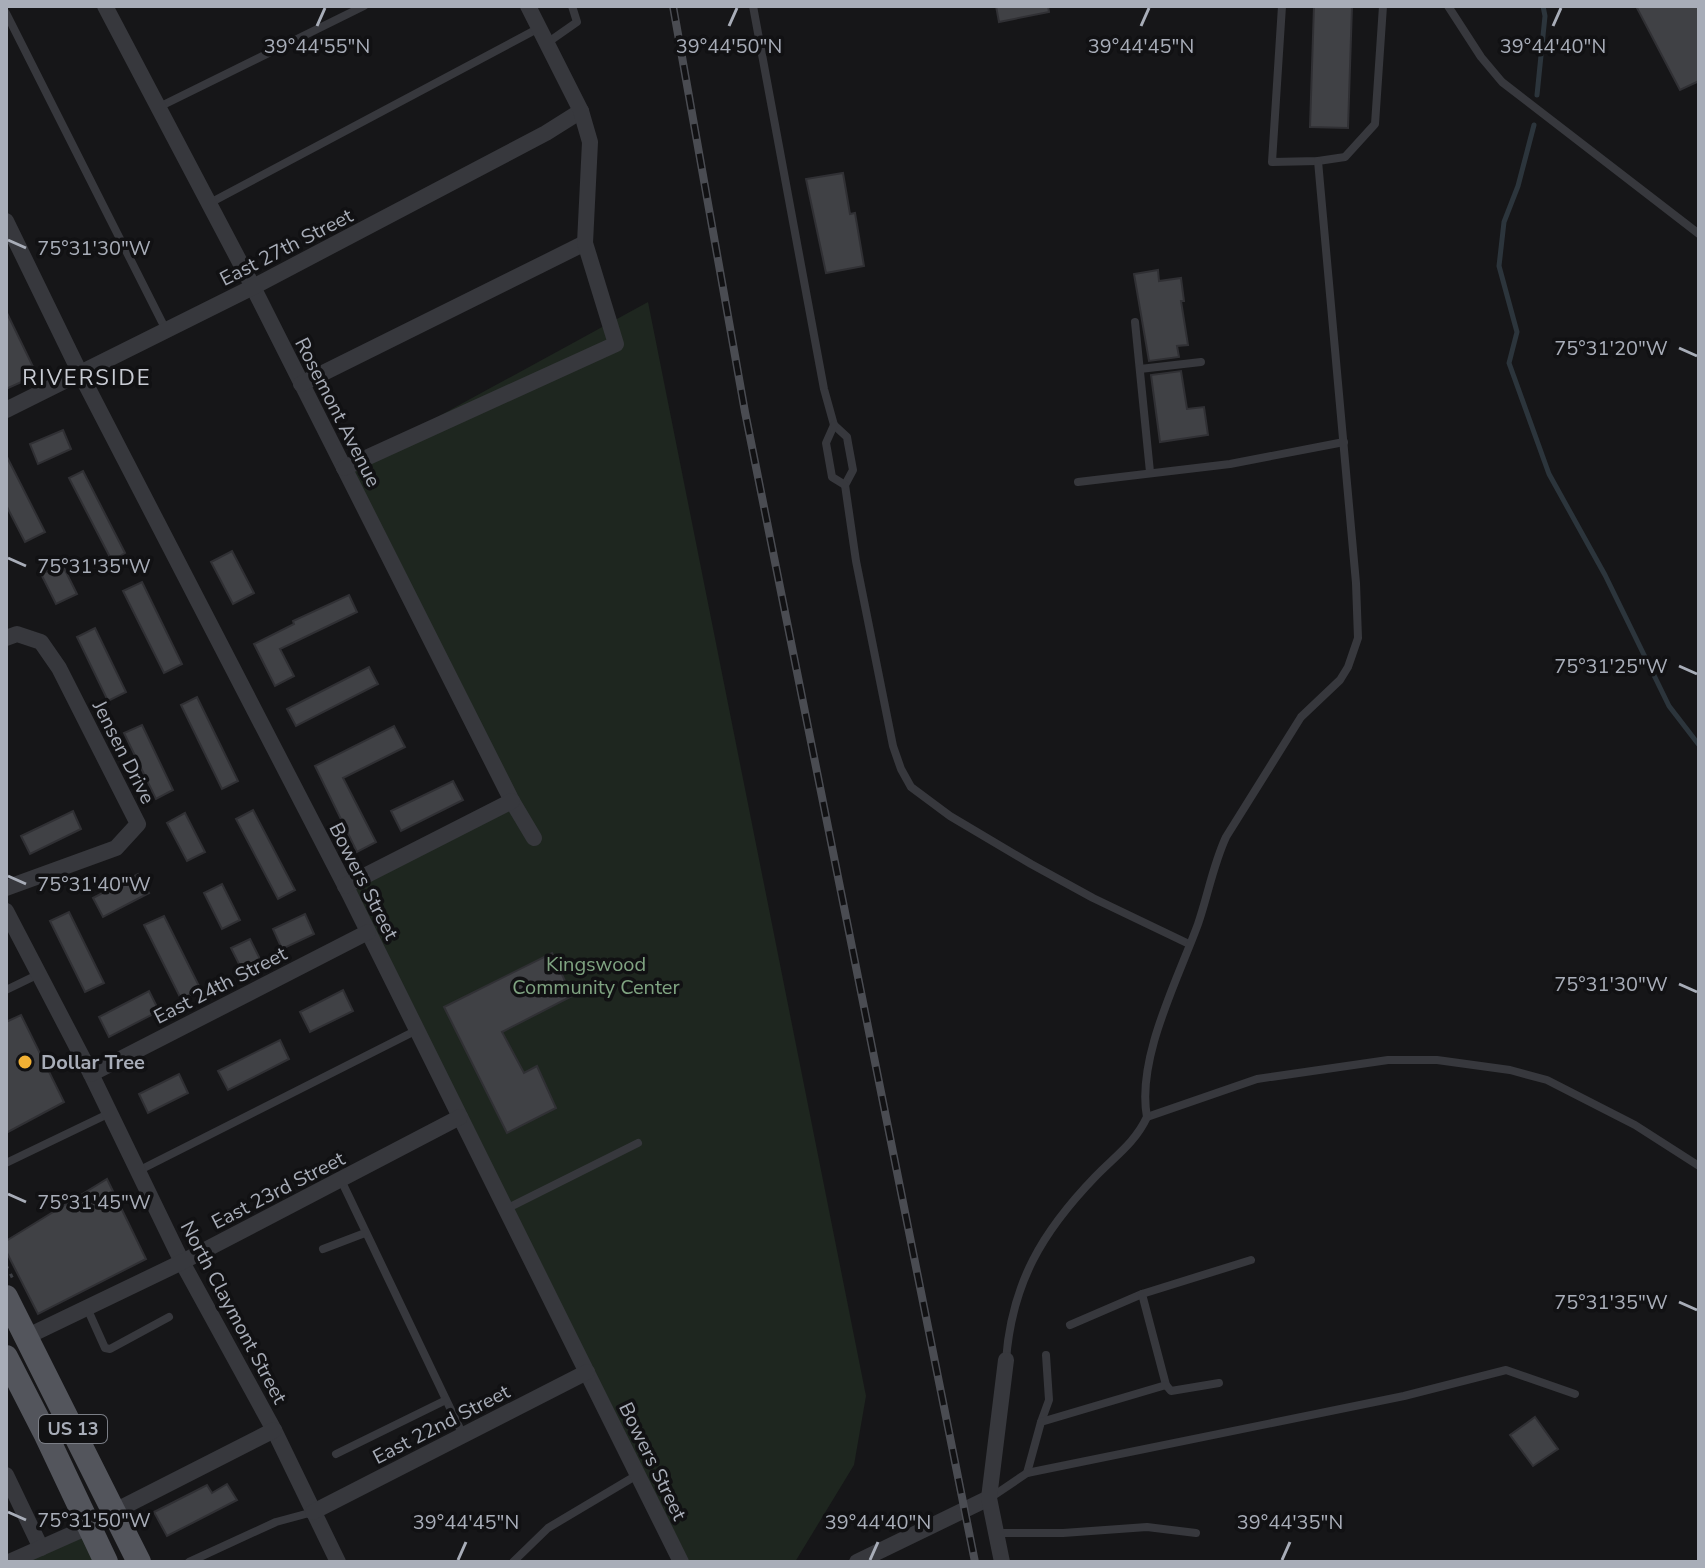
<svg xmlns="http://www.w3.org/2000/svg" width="1705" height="1568" font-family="'Nunito Sans',sans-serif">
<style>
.green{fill:#1e261f}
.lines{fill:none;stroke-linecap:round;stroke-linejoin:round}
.stream{stroke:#2c353c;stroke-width:5}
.building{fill:#404145;stroke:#303034;stroke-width:2}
.path{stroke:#3d3f44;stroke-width:3;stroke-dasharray:4 6;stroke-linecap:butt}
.lane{stroke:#37383d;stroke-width:8}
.street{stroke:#37383d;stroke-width:16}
.primary{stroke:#53555c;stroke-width:24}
.rail-casing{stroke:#4a4c52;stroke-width:8}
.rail{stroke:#111113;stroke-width:5;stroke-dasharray:15;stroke-linecap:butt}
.ticks{fill:none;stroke:#a8adb8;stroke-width:3}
.poi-dot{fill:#f2b134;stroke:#111113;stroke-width:3}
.labels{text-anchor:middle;stroke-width:7;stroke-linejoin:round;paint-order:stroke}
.shield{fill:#111113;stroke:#7b7e86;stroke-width:2}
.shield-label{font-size:18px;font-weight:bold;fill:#a8adb8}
.street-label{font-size:20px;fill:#a8adb8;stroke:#111113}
.park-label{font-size:20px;fill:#7fa381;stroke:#111113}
.poi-label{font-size:20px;font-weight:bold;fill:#a8adb8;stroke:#111113;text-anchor:start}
.neighbourhood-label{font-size:22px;letter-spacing:2px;fill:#c9ccd4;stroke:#111113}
.ticks-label{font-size:20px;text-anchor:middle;fill:#a8adb8;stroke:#111113;stroke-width:7;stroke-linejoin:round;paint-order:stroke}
</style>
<rect width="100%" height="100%" fill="#161618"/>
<g class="green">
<path d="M648,302L866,1396L854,1465L795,1562H689L349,893L515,806L344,468Z"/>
<path d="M79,1530L95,1562H22Z"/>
</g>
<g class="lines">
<g class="stream">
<path d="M1537,95L1545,16L1543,6"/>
<path d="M1534,125L1518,186L1504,222L1499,266L1517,332L1509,363L1549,474L1605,575L1669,706L1699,745"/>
</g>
</g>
<g class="building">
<path d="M996,6H1048L1049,12L999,22Z"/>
<path d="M1314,6H1352L1348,128L1310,127Z"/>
<path d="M1636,6H1699V81L1680,90Z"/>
<path d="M843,173L850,214L855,213L864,266L826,273L806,179Z"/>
<path d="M1158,270L1159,281L1181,278L1184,301H1181L1188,345L1177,346L1179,357L1149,361L1134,274Z"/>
<path d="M6,311L37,375L6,389Z"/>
<path d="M1181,371L1187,409L1204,407L1208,435L1160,442L1151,375Z"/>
<path d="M63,430L71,449L38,464L30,444Z"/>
<path d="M6,455L45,532L25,542L6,505Z"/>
<path d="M83,471L125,553L112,561L69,478Z"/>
<path d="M232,551L254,593L233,604L211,562Z"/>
<path d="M62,564L77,594L56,604L41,574Z"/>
<path d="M142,582L182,664L164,673L123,591Z"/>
<path d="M349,595L357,612L280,649L294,676L275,686L254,644L294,624L293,621Z"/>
<path d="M95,628L126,692L108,701L77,637Z"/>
<path d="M369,667L378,684L296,726L287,709Z"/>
<path d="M197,697L238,781L222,789L181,705Z"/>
<path d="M142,725L173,790L156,799L124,733Z"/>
<path d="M394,726L405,747L343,778L376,842L357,852L315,766Z"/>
<path d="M453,781L463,800L401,831L391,811Z"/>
<path d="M253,810L295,890L278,899L236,819Z"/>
<path d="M73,811L81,829L30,854L21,836Z"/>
<path d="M185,813L205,852L187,861L167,823Z"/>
<path d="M138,874L149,893L103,917L93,898Z"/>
<path d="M222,884L240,920L222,929L204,893Z"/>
<path d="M69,912L104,983L85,992L50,921Z"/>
<path d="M305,914L314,934L282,949L273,929Z"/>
<path d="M164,916L201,990L181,999L144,925Z"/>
<path d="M250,939L260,959L241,968L231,948Z"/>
<path d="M552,953L572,996L502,1032L524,1073L537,1066L556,1108L507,1133L444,1007Z"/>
<path d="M343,990L353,1011L310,1032L300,1012Z"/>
<path d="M149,991L159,1011L109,1037L99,1017Z"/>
<path d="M21,1015L64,1102L6,1133V1022Z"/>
<path d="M280,1040L289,1059L228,1090L218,1071Z"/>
<path d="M179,1074L188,1093L148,1113L139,1094Z"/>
<path d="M107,1179L146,1259L38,1314L6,1251V1241Z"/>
<path d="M1535,1417L1558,1449L1533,1466L1510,1435Z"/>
<path d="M227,1484L237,1500L167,1536L154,1512L207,1485L212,1493Z"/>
</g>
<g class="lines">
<path class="path" d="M6,1265L13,1279"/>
<g class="lane">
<path d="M753,6L824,389L834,425L847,437L848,443L853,470L845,485L856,561L893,746L901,769L911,787L950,816L1031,864L1093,898L1189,944"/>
<path d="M1282,6L1272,162L1318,161L1345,157L1375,124L1383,6"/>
<path d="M1448,6L1481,57L1502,82L1699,234"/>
<path d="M6,13L166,330"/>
<path d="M547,43L577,22L572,6"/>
<path d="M159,107L364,6"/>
<path d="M208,204L539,28"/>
<path d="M1135,322L1150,472"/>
<path d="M1140,369L1201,362"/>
<path d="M834,425L826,443L832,477L845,485"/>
<path d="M1078,482L1230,464L1344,442"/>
<path d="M6,990L39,974"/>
<path d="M1147,1117L1257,1079L1388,1060H1437L1510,1070L1547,1080L1635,1125L1699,1166"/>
<path d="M6,1163L110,1113"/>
<path d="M138,1171L417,1030"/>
<path d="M341,1180L463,1435"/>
<path d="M506,1209L638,1143"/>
<path d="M323,1249L365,1233"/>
<path d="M87,1308L105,1348L110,1349L169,1317"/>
<path d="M1070,1325L1142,1294"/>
<path d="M1006,1360C1012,1282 1043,1231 1095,1177C1114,1157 1135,1143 1147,1117C1136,1059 1178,979 1198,924C1208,895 1213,865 1226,837L1301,717L1340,680L1348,667L1358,638L1356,583L1318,161"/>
<path d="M1166,1385L1142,1294L1251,1260"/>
<path d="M1041,1422L1049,1400L1046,1355"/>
<path d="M336,1454L446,1400"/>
<path d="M1027,1473L1041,1422L1166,1385L1171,1391L1219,1383"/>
<path d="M990,1498L1027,1473L1404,1396L1506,1370L1575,1394"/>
<path d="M996,1533H1063L1147,1527L1196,1533"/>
<path d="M189,1562L276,1522L313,1512"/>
<path d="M513,1562L548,1528L637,1475"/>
</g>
<g class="street">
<path d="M105,6L253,287L512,801L534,838"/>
<path d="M6,221L80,373L349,893L681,1562"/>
<path d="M301,384L585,243"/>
<path d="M6,410L253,287L546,133L581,111"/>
<path d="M344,468L616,344L585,243L590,142L581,111L528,6"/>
<path d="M6,638L17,634L41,642L59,668L138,824L116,848L6,888"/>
<path d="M345,886L512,801"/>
<path d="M6,911L91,1074L182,1262L274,1430L338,1562"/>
<path d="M91,1074L368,932"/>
<path d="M26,1337L182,1262L460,1117"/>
<path d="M6,1475L41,1548"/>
<path d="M115,1511L274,1430"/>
<path d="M313,1512L587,1372"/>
<path d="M9,1562L88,1527"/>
<path d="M857,1562L989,1498"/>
<path d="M1002,1562L989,1498L1006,1360"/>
</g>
<g class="primary">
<path d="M6,1297L139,1562"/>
<path d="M6,1357L46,1435L106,1562"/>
</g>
<defs>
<path id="rail" d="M673,6L745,412L975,1562"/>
</defs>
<use href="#rail" class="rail-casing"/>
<use href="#rail" class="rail"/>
</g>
<path class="ticks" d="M317,26L325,8M729,26L737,8M1141,26L1149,8M1553,26L1561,8M8,240L26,248M1679,348L1697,356M8,558L26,566M1679,666L1697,674M8,876L26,884M1679,984L1697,992M8,1194L26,1202M1679,1302L1697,1310M8,1512L26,1520M458,1560L466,1542M870,1560L878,1542M1282,1560L1290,1542"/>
<circle class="poi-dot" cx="25" cy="1062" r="8"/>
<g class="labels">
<rect class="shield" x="39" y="1415" width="68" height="28" rx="6"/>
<g class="shield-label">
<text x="73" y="1435">US 13</text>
</g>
<g class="street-label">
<text transform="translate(286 247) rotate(-27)" y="7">East 27th Street</text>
<text transform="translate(338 412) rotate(63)" y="7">Rosemont Avenue</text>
<text transform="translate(124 752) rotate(63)" y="7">Jensen Drive</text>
<text transform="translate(364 881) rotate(63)" y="7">Bowers Street</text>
<text transform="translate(220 985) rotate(-27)" y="7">East 24th Street</text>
<text transform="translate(278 1190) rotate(-27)" y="7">East 23rd Street</text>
<text transform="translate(234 1312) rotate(62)" y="7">North Claymont Street</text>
<text transform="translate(441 1424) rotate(-27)" y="7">East 22nd Street</text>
<text transform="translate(653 1461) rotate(64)" y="7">Bowers Street</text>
</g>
<g class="park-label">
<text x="596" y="971">Kingswood<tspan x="596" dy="23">Community Center</tspan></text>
</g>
<g class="poi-label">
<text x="41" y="1069">Dollar Tree</text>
</g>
<g class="neighbourhood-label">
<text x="87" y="385">RIVERSIDE</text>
</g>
</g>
<g class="ticks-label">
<text x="317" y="53">39°44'55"N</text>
<text x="729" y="53">39°44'50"N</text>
<text x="1141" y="53">39°44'45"N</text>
<text x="1553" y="53">39°44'40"N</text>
<text x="94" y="255">75°31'30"W</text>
<text x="1611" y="355">75°31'20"W</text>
<text x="94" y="573">75°31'35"W</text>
<text x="1611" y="673">75°31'25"W</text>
<text x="94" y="891">75°31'40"W</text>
<text x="1611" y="991">75°31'30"W</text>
<text x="94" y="1209">75°31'45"W</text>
<text x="1611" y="1309">75°31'35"W</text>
<text x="94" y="1527">75°31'50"W</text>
<text x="466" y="1529">39°44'45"N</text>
<text x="878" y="1529">39°44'40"N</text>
<text x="1290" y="1529">39°44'35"N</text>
</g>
<rect width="1705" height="1568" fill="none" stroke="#a8adb8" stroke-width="16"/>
</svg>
